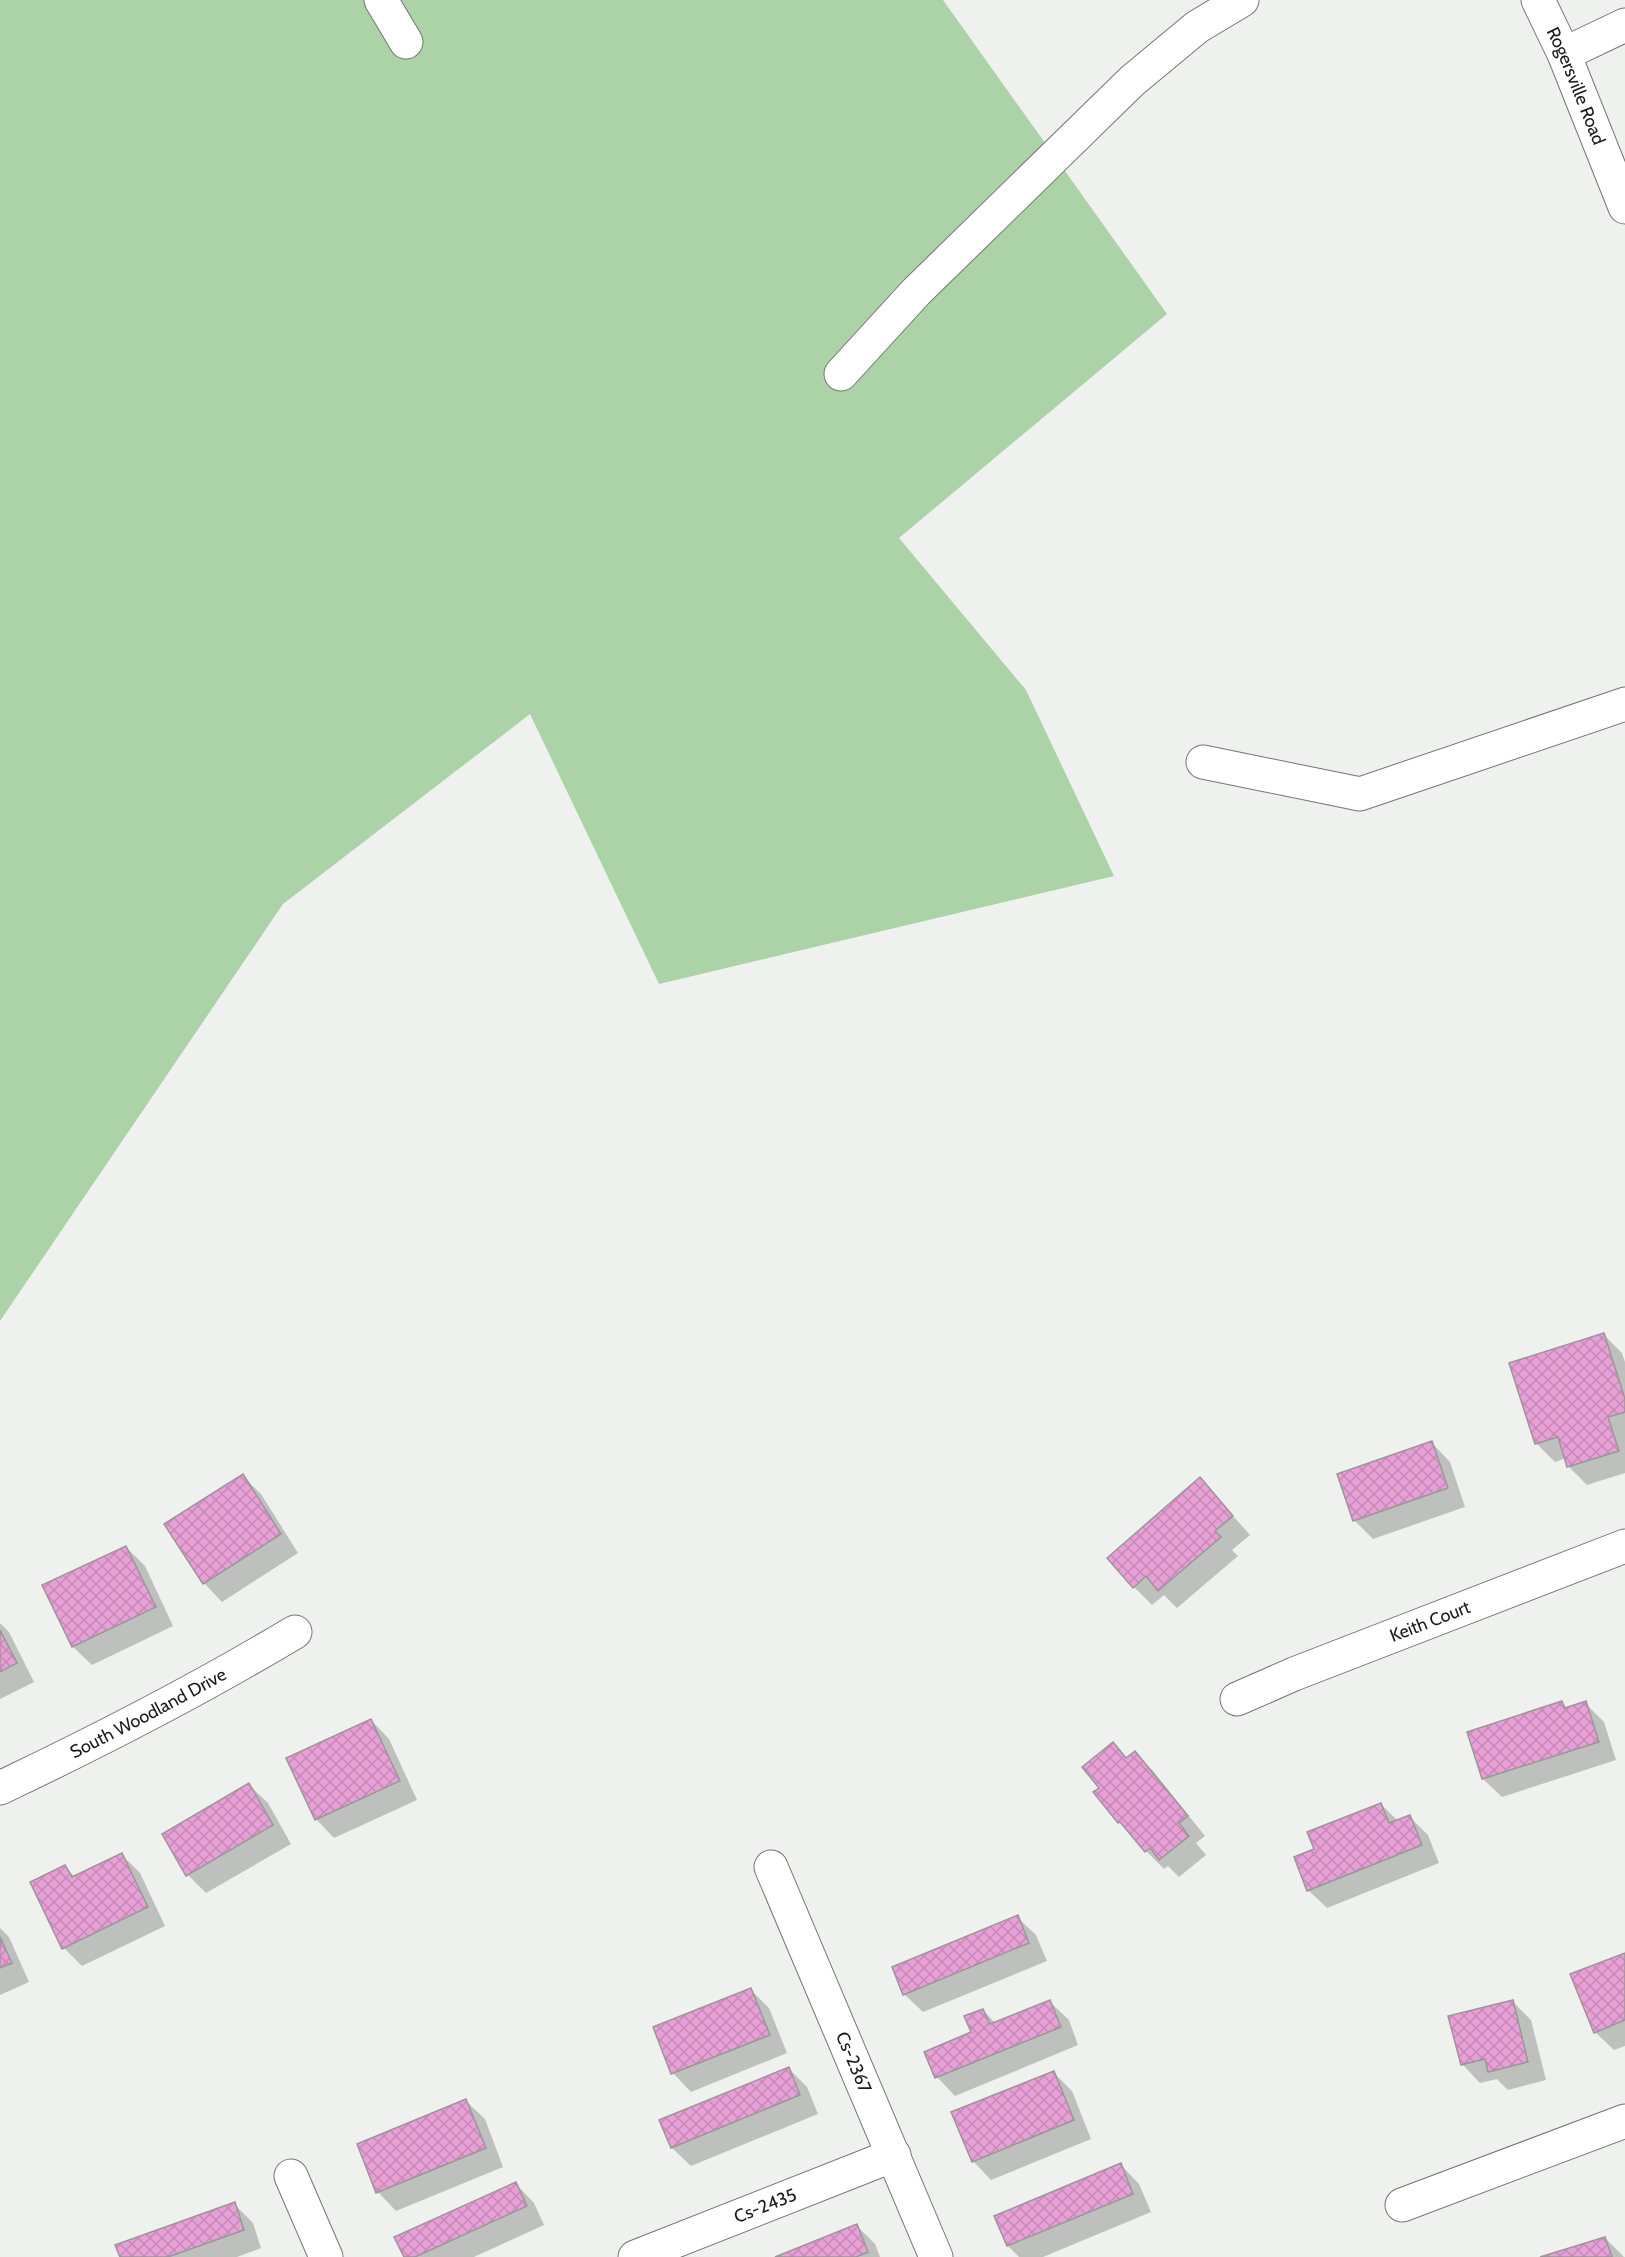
<svg xmlns="http://www.w3.org/2000/svg" width="1625" height="2257" font-family="Cabin,sans-serif">
<style>
.green{fill:#acd2a7}
.shadow{fill:#0003}
.building{fill:url(#building-cross-hatch);stroke:#9a9699;stroke-width:1.5}
.lines{fill:none;stroke-linecap:round;stroke-linejoin:round}
.minor-casing{stroke:#737673;stroke-width:35}
.minor{stroke:#fff;stroke-width:33}
.labels{text-anchor:middle;stroke-width:6;stroke-linejoin:round;paint-order:stroke}
.street-label{font-size:18px;fill:#1a1b19;stroke:#eef1ee}
</style>
<defs>
<pattern id="building-cross-hatch" width="8" height="8" patternUnits="userSpaceOnUse" patternTransform="scale(1.5)"><rect width="8" height="8" fill="#e7a0d5"/><path d="M0 0l8 8M0 8l8-8" fill="none" stroke="#c689b6"/></pattern>
</defs>
<rect width="100%" height="100%" fill="#eef1ee"/>
<path class="green" d="M0,0H943L1167,314L899,538L1026,690L1114,876L659,984L530,714L283,904L0,1321Z"/>
<g class="shadow">
<path d="M1604,1335L1622,1353L1625,1362V1473L1587,1485L1568,1466L1566,1458L1555,1462L1536,1443Z"/>
<path d="M1432,1443L1450,1462L1465,1507L1373,1539L1354,1520Z"/>
<path d="M242,1476L261,1494L298,1553L222,1602L204,1583Z"/>
<path d="M1200,1479L1250,1535L1232,1550L1238,1556L1177,1608L1164,1595L1152,1605L1134,1587Z"/>
<path d="M126,1547L145,1566L173,1626L92,1665L73,1647L44,1586Z"/>
<path d="M0,1623L9,1632L34,1682L0,1699Z"/>
<path d="M1562,1703L1568,1709L1585,1703L1604,1722L1616,1760L1502,1797L1483,1779Z"/>
<path d="M371,1720L389,1739L417,1800L334,1838L316,1819Z"/>
<path d="M1113,1744L1128,1759L1135,1753L1153,1771L1205,1836L1196,1843L1206,1855L1179,1877L1168,1866L1164,1869L1146,1851L1101,1788Z"/>
<path d="M249,1785L268,1803L291,1844L206,1893L188,1875Z"/>
<path d="M1381,1804L1398,1821L1410,1817L1428,1835L1439,1863L1327,1908L1308,1890L1316,1849Z"/>
<path d="M122,1855L140,1873L165,1926L82,1966L64,1948L65,1867L75,1877Z"/>
<path d="M1017,1917L1036,1935L1047,1961L923,2012L904,1994Z"/>
<path d="M0,1928L9,1937L29,1982L0,1995Z"/>
<path d="M1625,1954V2046L1614,2050L1595,2032Z"/>
<path d="M750,1989L769,2008L787,2053L691,2092L673,2073Z"/>
<path d="M1512,2001L1531,2020L1546,2080L1508,2090L1497,2079L1480,2083L1462,2064Z"/>
<path d="M1050,2002L1069,2020L1078,2045L955,2096L937,2077L972,2033L983,2010L996,2024Z"/>
<path d="M788,2068L807,2087L818,2114L691,2166L672,2148L661,2121Z"/>
<path d="M1054,2073L1072,2091L1091,2139L991,2180L973,2161Z"/>
<path d="M466,2101L485,2119L503,2167L396,2211L378,2192Z"/>
<path d="M1121,2165L1139,2184L1151,2212L1043,2257H1019L1008,2246Z"/>
<path d="M516,2184L534,2203L544,2225L474,2257H405Z"/>
<path d="M234,2204L253,2223L261,2248L237,2257H121Z"/>
<path d="M856,2225L875,2244L880,2257H779Z"/>
<path d="M1605,2238L1624,2257H1545Z"/>
</g>
<g class="building">
<path d="M1604,1333L1625,1399V1412L1608,1417L1619,1451L1567,1467L1558,1437L1535,1444L1509,1363Z"/>
<path d="M1432,1441L1448,1488L1353,1521L1337,1474Z"/>
<path d="M243,1474L281,1534L203,1584L164,1524Z"/>
<path d="M1200,1477L1233,1516L1215,1531L1221,1537L1158,1591L1146,1576L1133,1588L1107,1558Z"/>
<path d="M126,1546L156,1607L72,1647L42,1585Z"/>
<path d="M0,1630L17,1663L0,1672Z"/>
<path d="M1562,1701L1565,1708L1586,1701L1599,1742L1482,1779L1467,1732Z"/>
<path d="M371,1719L400,1781L315,1820L286,1758Z"/>
<path d="M1113,1742L1126,1758L1135,1751L1188,1816L1179,1823L1189,1836L1159,1860L1150,1848L1145,1852L1120,1822L1118,1823L1093,1792L1099,1788L1082,1767Z"/>
<path d="M249,1783L273,1825L186,1876L162,1834Z"/>
<path d="M1381,1803L1389,1823L1410,1815L1422,1845L1307,1891L1294,1857L1314,1849L1307,1832Z"/>
<path d="M122,1853L148,1907L62,1949L30,1882L65,1865L72,1877Z"/>
<path d="M1018,1915L1029,1943L903,1995L892,1967Z"/>
<path d="M0,1937L12,1963L0,1968Z"/>
<path d="M1625,1953V2020L1594,2033L1570,1974Z"/>
<path d="M751,1988L770,2035L671,2074L653,2027Z"/>
<path d="M1050,2000L1061,2027L935,2078L924,2052L971,2032L964,2016L983,2009L990,2024Z"/>
<path d="M1513,2000L1528,2062L1488,2072L1485,2059L1461,2065L1448,2016Z"/>
<path d="M789,2067L800,2095L671,2148L659,2120Z"/>
<path d="M1054,2071L1074,2120L972,2162L951,2112Z"/>
<path d="M466,2099L486,2148L376,2193L357,2144Z"/>
<path d="M1121,2163L1133,2194L1007,2246L994,2216Z"/>
<path d="M516,2182L527,2206L415,2257H404L394,2237Z"/>
<path d="M235,2202L244,2230L168,2257H120L115,2245Z"/>
<path d="M857,2224L868,2252L856,2257H775Z"/>
<path d="M1605,2237L1612,2257H1540Z"/>
</g>
<g class="lines">
<defs>
<g id="minor">
<path d="M381,0L406,42"/>
<path id="s1" d="M1538,0L1564,54L1625,207"/>
<path d="M1564,54L1625,25"/>
<path d="M841,374L916,292L1132,81L1197,27L1242,0"/>
<path d="M1203,762L1360,794L1625,704"/>
<path id="s2" d="M1237,1699L1294,1674L1625,1546"/>
<path id="s3" d="M0,1788C101,1740 200,1689 295,1632"/>
<path id="s4" d="M771,1867L936,2257"/>
<path d="M291,2176L326,2257"/>
<path d="M1402,2205L1625,2121"/>
<path id="s5" d="M635,2257L894,2155"/>
</g>
</defs>
<use href="#minor" class="minor-casing"/>
<use href="#minor" class="minor"/>
</g>
<g class="labels">
<g class="street-label">
<text dy="6" stroke="none"><textPath href="#s1" startOffset="94">Rogersville Road</textPath></text>
<text dy="6" stroke="none"><textPath href="#s2" startOffset="208">Keith Court</textPath></text>
<text dy="6" stroke="none"><textPath href="#s3" startOffset="166">South Woodland Drive</textPath></text>
<text dy="6" stroke="none"><textPath href="#s4" startOffset="212">Cs-2367</textPath></text>
<text dy="6" stroke="none"><textPath href="#s5" startOffset="140">Cs-2435</textPath></text>
</g>
</g>
</svg>
